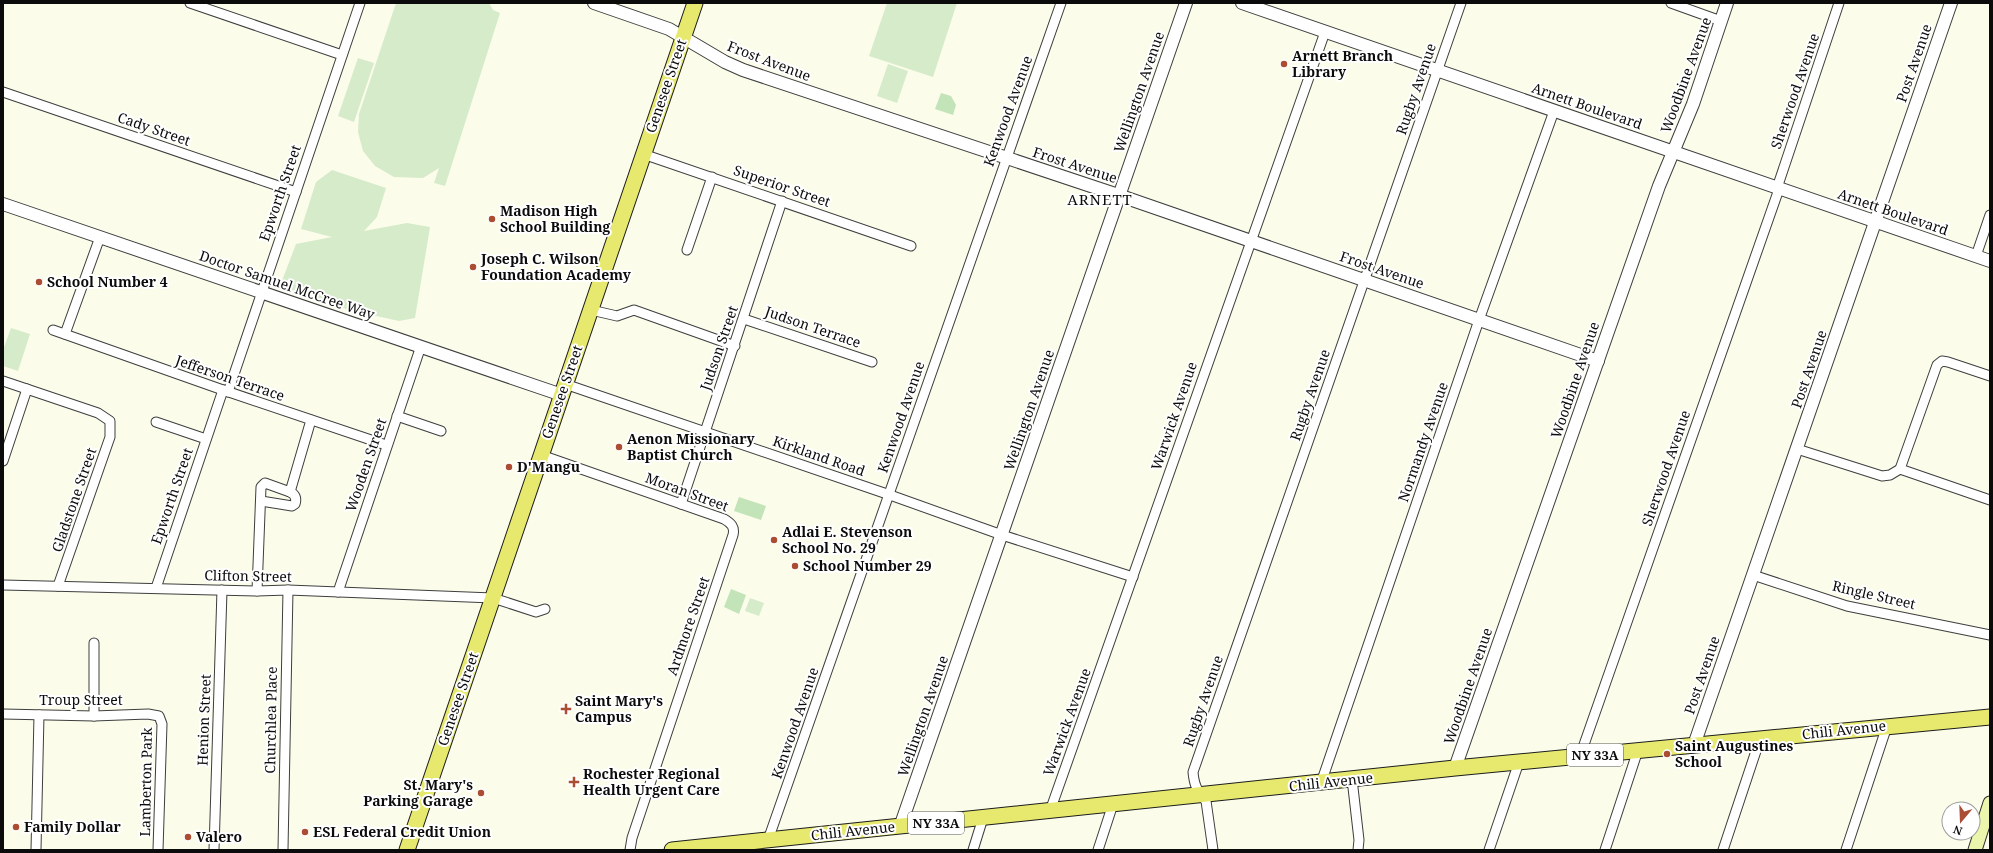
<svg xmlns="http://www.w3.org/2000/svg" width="1993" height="853" font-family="'Noto Serif',serif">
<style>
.green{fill:#c3e3b8}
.pitch{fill:#d6ebc9}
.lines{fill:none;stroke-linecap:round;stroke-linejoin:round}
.minor-casing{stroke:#3e3e3e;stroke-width:11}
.tertiary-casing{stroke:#3e3e3e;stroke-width:14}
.secondary-casing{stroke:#2d2d2d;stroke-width:15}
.primary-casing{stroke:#1c1c1c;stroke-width:17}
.minor{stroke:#fff;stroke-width:9}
.tertiary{stroke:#fff;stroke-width:12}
.secondary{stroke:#ebf6ac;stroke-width:13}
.primary{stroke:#e7e96e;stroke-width:15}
.poi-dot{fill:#ab4d32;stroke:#fff;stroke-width:1.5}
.labels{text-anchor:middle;stroke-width:4;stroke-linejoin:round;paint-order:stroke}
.shield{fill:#fff;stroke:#545454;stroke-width:1}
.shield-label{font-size:13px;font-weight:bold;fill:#0b0b0b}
.poi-label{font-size:14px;font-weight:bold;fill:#0b0b0b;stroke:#fff;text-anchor:start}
.street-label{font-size:14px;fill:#0b0b0b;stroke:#fff}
.neighbourhood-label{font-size:15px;letter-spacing:1px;fill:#0b0b0b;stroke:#fff}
</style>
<rect width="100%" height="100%" fill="#fbfdea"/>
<g class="green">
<path d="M941,93L951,96L956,105L953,115L935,109Z"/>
<path d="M739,497L766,506L761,520L734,511Z"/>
<path d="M731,589L746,595L739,614L724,607Z"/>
</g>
<g class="pitch">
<path d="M396,3H489L493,10L500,13L445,186L434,183L439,168L423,178L394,177L375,166L363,151L358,132L359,114Z"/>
<path d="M887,3H957L933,77L869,56Z"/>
<path d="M358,58L374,63L354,122L338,116Z"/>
<path d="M888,64L908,71L897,103L877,96Z"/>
<path d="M332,170L386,188L377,217L364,231L407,223L430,227L415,318L399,321L349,310L280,286L296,244L332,237L301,229L316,182Z"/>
<path d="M11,328L30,334L18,371L3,366V350Z"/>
<path d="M750,598L764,603L759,616L745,611Z"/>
</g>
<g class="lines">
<defs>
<g id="minor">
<path d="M190,3L342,55"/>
<path d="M1671,3L1721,21"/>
<path d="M3,92L296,192"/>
<path d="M643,154L911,246"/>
<path d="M1777,188L1839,3"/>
<path d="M687,250L712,177"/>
<path d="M1976,256L1990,215"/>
<path d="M591,310L617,316L634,310L735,346"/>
<path d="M744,319L872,362"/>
<path d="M53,330L223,390L386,445"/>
<path d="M65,334L100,237"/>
<path d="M3,381L98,413L110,421V437L58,586"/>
<path d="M565,384L890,495L1002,535L1133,577"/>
<path d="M228,392L360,3"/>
<path d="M397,416L441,431"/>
<path d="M156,422L206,439"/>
<path d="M1797,449L1882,476L1890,475L1900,469L1990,500"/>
<path d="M541,455L724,519C731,523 735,527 733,535L632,838L630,850"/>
<path d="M3,461L27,389"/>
<path d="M1900,469L1937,365L1942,361L1948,362L1990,376"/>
<path d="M261,501L292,506L295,504C297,498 295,494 290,492"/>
<path d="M681,504L782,201"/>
<path d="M1753,575L1847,606L1990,635"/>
<path d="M3,585L257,591L288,590L493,598L536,612L545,609"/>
<path d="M156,588L223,390"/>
<path d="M257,591L261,487L265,483L290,492L311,420"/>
<path d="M338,592L421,346"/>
<path d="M3,714L94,716L148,714L159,716L162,724L158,850"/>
<path d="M94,716V643"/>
<path d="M1580,756L1779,189"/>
<path d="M1352,779L1359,840L1358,850"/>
<path d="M1321,783L1479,320L1554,111"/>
<path d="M1050,811L1325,32"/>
<path d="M768,840C866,561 962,281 1061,3"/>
<path d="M36,850L39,715"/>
<path d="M214,850L222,590"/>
<path d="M283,850L288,590"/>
<path d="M973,850L983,818"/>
<path d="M1098,850L1113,804"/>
<path d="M1213,850L1206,801C1197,792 1194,784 1193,772L1461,3"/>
<path d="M1489,850L1519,762"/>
<path d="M1605,850L1638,750"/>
<path d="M1723,850L1760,739"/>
<path d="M1846,850L1887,726"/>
</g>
<g id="tertiary">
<path d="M594,3L669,29L725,62L743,70L1118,195L1598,361"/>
<path d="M1242,3L1990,261"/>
<path d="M3,204L562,395"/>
<path d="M1694,745L1951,3"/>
<path d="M1455,768L1659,186L1693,104L1727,3"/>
<path d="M900,827L1186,3"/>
</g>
<path id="secondary" d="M1975,850L1990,803"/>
<g id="primary">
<path d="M407,850L695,3"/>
<path d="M672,850L1455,768L1990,717"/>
</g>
</defs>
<use href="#minor" class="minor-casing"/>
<use href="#tertiary" class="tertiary-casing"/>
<use href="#secondary" class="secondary-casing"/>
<use href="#primary" class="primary-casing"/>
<use href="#minor" class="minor"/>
<use href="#tertiary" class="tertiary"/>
<use href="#secondary" class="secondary"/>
<use href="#primary" class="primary"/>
</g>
<g class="poi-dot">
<circle cx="1284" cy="64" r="4"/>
<circle cx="492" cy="219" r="4"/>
<circle cx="473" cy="267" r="4"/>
<circle cx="39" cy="282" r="4"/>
<circle cx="619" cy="447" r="4"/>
<circle cx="509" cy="467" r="4"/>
<circle cx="774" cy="540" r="4"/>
<circle cx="795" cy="566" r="4"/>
<path d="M564 703h4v4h4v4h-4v4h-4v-4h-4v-4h4z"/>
<circle cx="1667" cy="754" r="4"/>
<path d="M572 776h4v4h4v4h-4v4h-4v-4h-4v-4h4z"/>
<circle cx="481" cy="793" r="4"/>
<circle cx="16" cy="827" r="4"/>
<circle cx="305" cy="832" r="4"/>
<circle cx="188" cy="837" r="4"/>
</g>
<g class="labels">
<g class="shield">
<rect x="1567" y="744" width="56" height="22" rx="3"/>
<rect x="908" y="812" width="56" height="22" rx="3"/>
</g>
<g class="shield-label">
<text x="1595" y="760">NY 33A</text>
<text x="936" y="828">NY 33A</text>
</g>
<g class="poi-label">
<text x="1292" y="61">Arnett Branch<tspan x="1292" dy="16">Library</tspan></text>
<text x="500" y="216">Madison High<tspan x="500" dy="16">School Building</tspan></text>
<text x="481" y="264">Joseph C. Wilson<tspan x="481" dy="16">Foundation Academy</tspan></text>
<text x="47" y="287">School Number 4</text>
<text x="627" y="444">Aenon Missionary<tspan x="627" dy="16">Baptist Church</tspan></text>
<text x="517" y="472">D'Mangu</text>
<text x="782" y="537">Adlai E. Stevenson<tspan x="782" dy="16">School No. 29</tspan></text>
<text x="803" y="571">School Number 29</text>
<text x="575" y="706">Saint Mary's<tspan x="575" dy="16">Campus</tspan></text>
<text x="1675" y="751">Saint Augustines<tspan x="1675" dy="16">School</tspan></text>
<text x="583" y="779">Rochester Regional<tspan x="583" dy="16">Health Urgent Care</tspan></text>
<text x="473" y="790" text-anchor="end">St. Mary's<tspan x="473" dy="16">Parking Garage</tspan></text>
<text x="24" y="832">Family Dollar</text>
<text x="313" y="837">ESL Federal Credit Union</text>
<text x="196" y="842">Valero</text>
</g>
<g class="street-label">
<text transform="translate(769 61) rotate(21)" y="5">Frost Avenue</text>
<text transform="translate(1914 63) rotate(-71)" y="5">Post Avenue</text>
<text transform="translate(1686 75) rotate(-70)" y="5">Woodbine Avenue</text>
<text transform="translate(666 86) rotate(-71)" y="5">Genesee Street</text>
<text transform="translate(1416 89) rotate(-71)" y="5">Rugby Avenue</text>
<text transform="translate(1795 91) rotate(-71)" y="5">Sherwood Avenue</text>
<text transform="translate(1139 92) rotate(-71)" y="5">Wellington Avenue</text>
<text transform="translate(1587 106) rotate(19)" y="5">Arnett Boulevard</text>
<text transform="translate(1008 111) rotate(-70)" y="5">Kenwood Avenue</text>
<text transform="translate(154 129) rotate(19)" y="5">Cady Street</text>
<text transform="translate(1075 165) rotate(18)" y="5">Frost Avenue</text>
<text transform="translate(782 186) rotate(19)" y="5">Superior Street</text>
<text transform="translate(280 193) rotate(-71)" y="5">Epworth Street</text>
<text transform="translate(1893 212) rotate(19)" y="5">Arnett Boulevard</text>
<text transform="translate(1382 270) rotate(19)" y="5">Frost Avenue</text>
<text transform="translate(287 285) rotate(19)" y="5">Doctor Samuel McCree Way</text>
<text transform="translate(813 327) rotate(19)" y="5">Judson Terrace</text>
<text transform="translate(719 348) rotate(-71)" y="5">Judson Street</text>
<text transform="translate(1809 369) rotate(-71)" y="5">Post Avenue</text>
<text transform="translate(230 378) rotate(19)" y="5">Jefferson Terrace</text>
<text transform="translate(1575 380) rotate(-71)" y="5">Woodbine Avenue</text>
<text transform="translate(562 392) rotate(-71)" y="5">Genesee Street</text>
<text transform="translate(1310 395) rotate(-71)" y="5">Rugby Avenue</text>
<text transform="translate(1029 410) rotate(-71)" y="5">Wellington Avenue</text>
<text transform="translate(1174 416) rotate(-71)" y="5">Warwick Avenue</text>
<text transform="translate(901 417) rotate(-71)" y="5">Kenwood Avenue</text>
<text transform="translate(1423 442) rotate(-71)" y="5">Normandy Avenue</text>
<text transform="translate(819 456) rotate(19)" y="5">Kirkland Road</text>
<text transform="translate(366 465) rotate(-71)" y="5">Wooden Street</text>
<text transform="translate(1666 468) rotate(-71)" y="5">Sherwood Avenue</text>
<text transform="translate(687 492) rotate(20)" y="5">Moran Street</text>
<text transform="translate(172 496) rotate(-71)" y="5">Epworth Street</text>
<text transform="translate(74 500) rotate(-71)" y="5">Gladstone Street</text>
<text transform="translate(248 576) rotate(1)" y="5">Clifton Street</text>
<text transform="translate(1874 595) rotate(13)" y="5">Ringle Street</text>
<text transform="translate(688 626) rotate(-71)" y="5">Ardmore Street</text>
<text transform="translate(1702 675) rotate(-71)" y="5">Post Avenue</text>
<text transform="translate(1468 686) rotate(-71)" y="5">Woodbine Avenue</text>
<text transform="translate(458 699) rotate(-71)" y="5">Genesee Street</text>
<text x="81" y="705">Troup Street</text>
<text transform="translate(1203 701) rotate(-71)" y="5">Rugby Avenue</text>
<text transform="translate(923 716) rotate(-71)" y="5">Wellington Avenue</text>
<text transform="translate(204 720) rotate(-88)" y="5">Henion Street</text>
<text transform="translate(271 720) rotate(-89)" y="5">Churchlea Place</text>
<text transform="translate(1067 722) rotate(-70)" y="5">Warwick Avenue</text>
<text transform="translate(795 723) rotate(-71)" y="5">Kenwood Avenue</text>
<text transform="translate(1844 730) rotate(-6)" y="5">Chili Avenue</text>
<text transform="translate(146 782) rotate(-89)" y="5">Lamberton Park</text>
<text transform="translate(1331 782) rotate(-6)" y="5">Chili Avenue</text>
<text transform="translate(853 831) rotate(-6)" y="5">Chili Avenue</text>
</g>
<g class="neighbourhood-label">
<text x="1100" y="205">ARNETT</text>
</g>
</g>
<rect width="1993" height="853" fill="none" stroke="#0b0b0b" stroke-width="8"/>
<g transform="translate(1961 821) rotate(199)"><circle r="19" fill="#ffffff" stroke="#9d9d9d"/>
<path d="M0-3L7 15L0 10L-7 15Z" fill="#ab4d32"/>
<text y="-6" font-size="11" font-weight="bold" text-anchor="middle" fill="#0b0b0b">N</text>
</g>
</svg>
